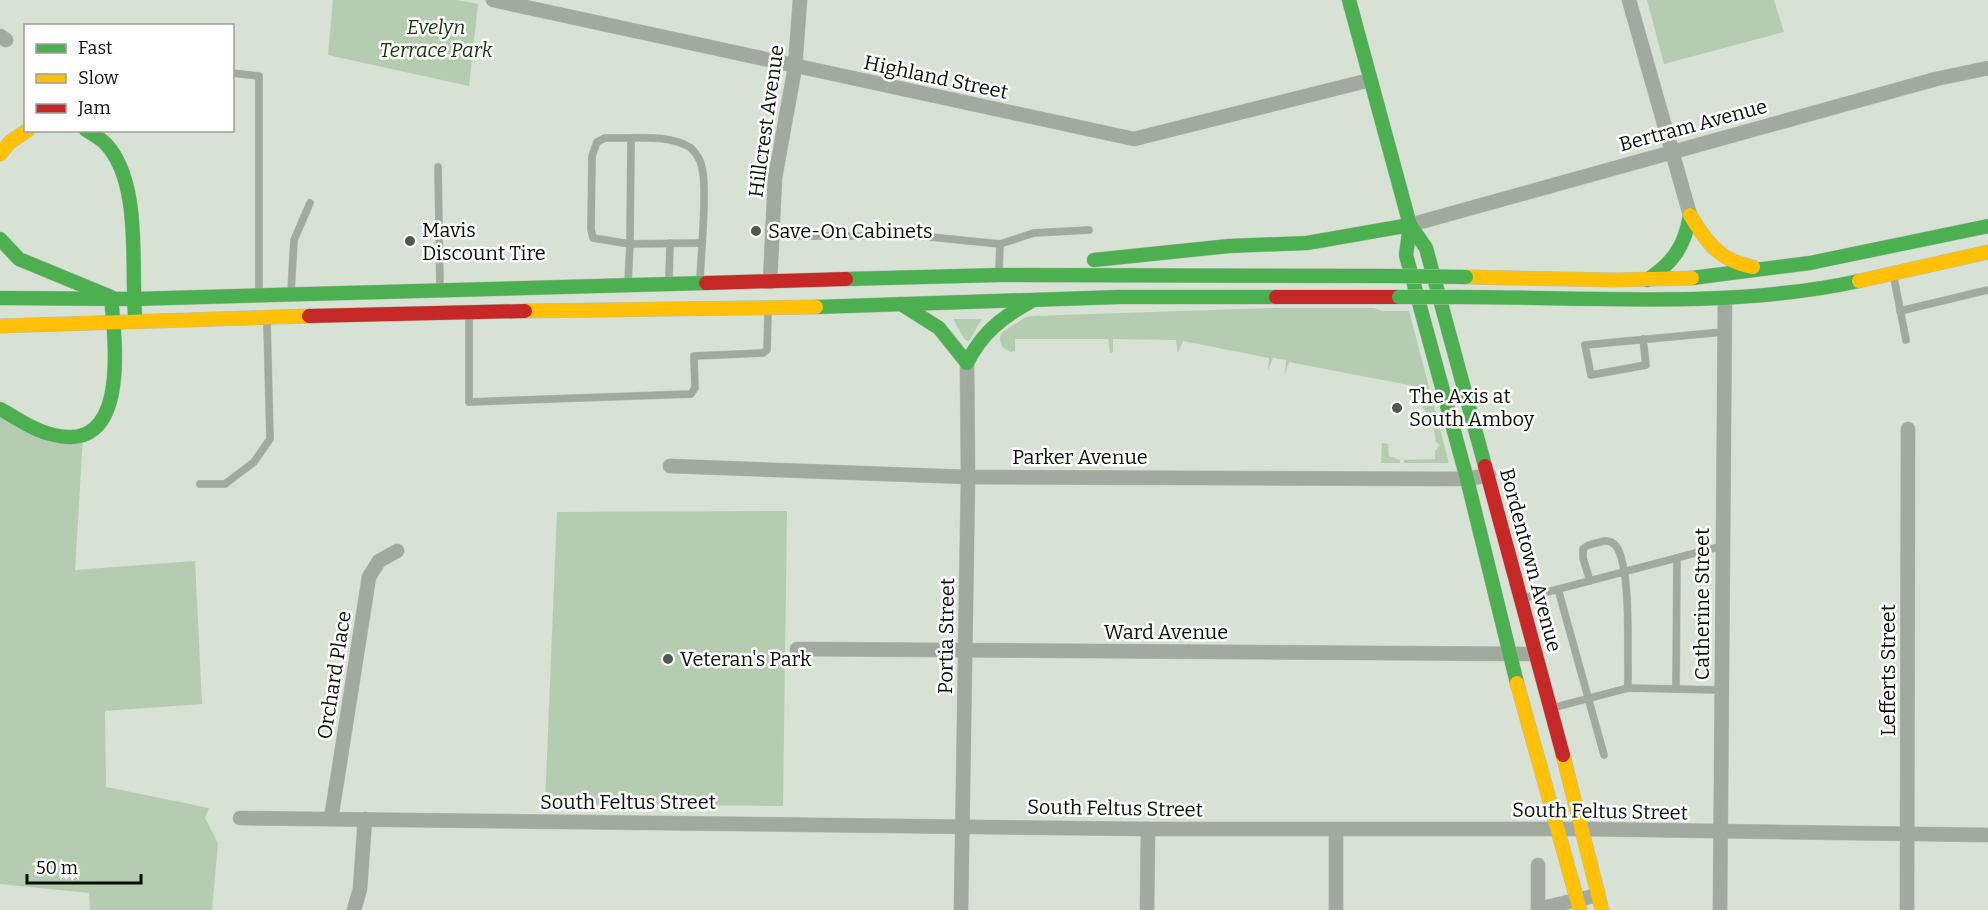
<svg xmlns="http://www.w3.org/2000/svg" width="1988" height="910" font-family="Bitter,serif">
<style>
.green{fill:#b5ccb0}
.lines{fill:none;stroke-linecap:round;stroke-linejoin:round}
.lane-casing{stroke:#b7bfb4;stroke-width:8}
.street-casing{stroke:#b7bfb4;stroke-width:15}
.fast-casing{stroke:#b7bfb4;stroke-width:15}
.slow-casing{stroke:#b7bfb4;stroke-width:15}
.jam-casing{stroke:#b7bfb4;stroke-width:15}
.lane{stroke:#a1aa9e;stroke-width:7}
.street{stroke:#a1aa9e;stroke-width:14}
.fast{stroke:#4caf50;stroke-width:14}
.slow{stroke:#ffc107;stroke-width:14}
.jam{stroke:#c62828;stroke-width:14}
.fast-bridge-casing{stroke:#b7bfb4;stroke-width:15;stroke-linecap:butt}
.fast-bridge{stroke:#4caf50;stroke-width:14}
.poi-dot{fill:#51584f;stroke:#fff;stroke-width:2}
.labels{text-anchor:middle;stroke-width:5;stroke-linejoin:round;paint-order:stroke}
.park-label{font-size:20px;font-style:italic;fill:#14380a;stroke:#fff}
.street-label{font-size:20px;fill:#090f07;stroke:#fff}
.poi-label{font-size:20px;fill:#090f07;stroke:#fff;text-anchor:start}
</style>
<rect width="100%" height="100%" fill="#d7e1d4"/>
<g class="green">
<path d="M333,0H457L478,4L469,86L328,55Z"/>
<path d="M1647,0H1774L1784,32L1664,64Z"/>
<path d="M1274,308H1374L1383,311H1409L1449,463H1404V460L1435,459V451L1440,445L1436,442L1432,420L1421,405L1419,387L1289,362L1285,375L1286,360L1273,358L1268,371L1269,358L1183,341L1178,353L1176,340L1113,339V352L1110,353L1108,339H1015V351L1011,352C1002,349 998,343 1001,333L1026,317L1033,316Z"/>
<path d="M953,319H982L969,341L965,340Z"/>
<path d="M0,411L83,437L75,570L195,561L202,704L105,711L106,787L209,808L205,818L218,843L212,910H90L89,893L0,884Z"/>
<path d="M1382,443L1388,444L1389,456L1400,460V463H1381Z"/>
<path d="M787,511L783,806L545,804L557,512Z"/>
</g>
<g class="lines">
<defs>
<g id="lane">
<path d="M232,73L259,76V292"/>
<path d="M631,139L630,244L701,243"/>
<path d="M438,167L440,288"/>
<path d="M773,236H920L1000,244L999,272"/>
<path d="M1000,244L1034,233L1089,230"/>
<path d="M1894,278L1906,340"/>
<path d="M669,280L670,243"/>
<path d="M628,282L630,244L593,238L591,229L592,156L597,142L605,138C630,139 669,133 691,148C694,151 700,159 701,164C708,183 701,254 700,279"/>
<path d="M291,292L294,240L310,203"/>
<path d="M1900,311L1988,290"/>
<path d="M469,314V402L691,394L695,388L694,356L763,353L767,350L768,314"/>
<path d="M1643,339L1646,365L1591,375L1585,345L1723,332"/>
<path d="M200,484H225L254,462L270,439L267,323"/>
<path d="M1590,581L1583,558V549C1588,544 1593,544 1600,542C1606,540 1612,541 1616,546C1632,567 1627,659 1628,688"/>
<path d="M1558,589L1604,755"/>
<path d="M1521,599L1722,546"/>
<path d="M1676,689L1677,558"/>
<path d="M1552,708L1628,688L1721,690"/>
</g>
<g id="street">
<path d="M493,0L1134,139L1370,80"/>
<path d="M1629,0L1690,215"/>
<path d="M0,36L6,40"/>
<path d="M1410,225L1936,79L1988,68"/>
<path d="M770,282L775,178L795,67L800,0"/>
<path d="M670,466L968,477L1467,479L1489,475"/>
<path d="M797,649L1535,654"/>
<path d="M240,818L1148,829H1583L1988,835"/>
<path d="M331,819L369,577L379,561L397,551"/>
<path d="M1336,829V910"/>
<path d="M1538,865V910"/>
<path d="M1538,909L1598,895"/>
<path d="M354,910L360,889L365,819"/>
<path d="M961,910L968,477L967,363"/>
<path d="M1147,910L1148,829"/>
<path d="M1720,910L1725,298"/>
<path d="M1907,910L1908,429"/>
</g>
<g id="fast">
<path d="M1349,0L1410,225L1426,248L1485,466"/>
<path d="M86,130C92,134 100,138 105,143C142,181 131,266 135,315"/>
<path d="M1410,225L1406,255L1467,479L1517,683"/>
<path d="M0,239L19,259L111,297C115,341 130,454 54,435C34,431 17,418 0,409"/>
<path d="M1094,260L1229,246L1307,243L1410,225"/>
<path d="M1692,278L1810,263L1988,226"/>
<path d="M846,279L999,275L1393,276"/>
<path d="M1647,280C1673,263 1685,246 1690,215"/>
<path d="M1458,297C1589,297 1731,309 1859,281"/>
<path d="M0,298L133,299L706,283"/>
<path d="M901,304L939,328L967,363"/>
<path d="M816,307L1119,297H1276"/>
<path d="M967,363C981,334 1002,317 1030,302"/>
</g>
<g id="slow">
<path d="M0,154L10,142L28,130"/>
<path d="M1690,215C1707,243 1720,261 1753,267"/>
<path d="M1466,277L1614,280L1692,278"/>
<path d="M1859,281L1988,252"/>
<path d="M525,311L816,307"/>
<path d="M0,326L309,316"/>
<path d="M1517,683L1580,910"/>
<path d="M1563,755L1602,910"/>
</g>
<g id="jam">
<path d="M706,283L846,279"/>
<path d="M1276,297H1399"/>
<path d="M309,316L525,311"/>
<path d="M1485,466L1563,755"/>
</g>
</defs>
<use href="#lane" class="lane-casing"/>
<use href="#street" class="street-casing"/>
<use href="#fast" class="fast-casing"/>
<use href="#slow" class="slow-casing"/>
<use href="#jam" class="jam-casing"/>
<use href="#lane" class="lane"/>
<use href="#street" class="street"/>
<use href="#fast" class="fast"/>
<use href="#slow" class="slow"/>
<use href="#jam" class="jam"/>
<defs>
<g id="fast-bridge">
<path d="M1393,276L1466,277"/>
<path d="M1399,297H1458"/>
</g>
</defs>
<use href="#fast-bridge" class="fast-bridge-casing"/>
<use href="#fast-bridge" class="fast-bridge"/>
</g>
<g class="poi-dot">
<circle cx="756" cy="231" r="6"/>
<circle cx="410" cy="241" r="6"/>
<circle cx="1397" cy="408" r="6"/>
<circle cx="668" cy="659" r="6"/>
</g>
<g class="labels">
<g class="park-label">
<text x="436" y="34">Evelyn<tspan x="436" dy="23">Terrace Park</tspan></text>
</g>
<g class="street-label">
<text transform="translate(936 77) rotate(12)" y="7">Highland Street</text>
<text transform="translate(766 121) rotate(-82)" y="7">Hillcrest Avenue</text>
<text transform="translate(1693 125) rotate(-15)" y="7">Bertram Avenue</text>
<text x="1080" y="464">Parker Avenue</text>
<text transform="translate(1531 560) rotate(75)" y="7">Bordentown Avenue</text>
<text transform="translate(1702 604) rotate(-90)" y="7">Catherine Street</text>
<text x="1166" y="639">Ward Avenue</text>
<text transform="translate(946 636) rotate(-89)" y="7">Portia Street</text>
<text transform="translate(1888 670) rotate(-90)" y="7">Lefferts Street</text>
<text transform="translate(334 675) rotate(-81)" y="7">Orchard Place</text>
<text x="628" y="809">South Feltus Street</text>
<text transform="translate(1115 808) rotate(1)" y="7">South Feltus Street</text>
<text transform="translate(1600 811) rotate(1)" y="7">South Feltus Street</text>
</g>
<g class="poi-label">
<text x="422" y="237">Mavis<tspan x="422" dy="23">Discount Tire</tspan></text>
<text x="768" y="238">Save-On Cabinets</text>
<text x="1409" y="403">The Axis at<tspan x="1409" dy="23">South Amboy</tspan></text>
<text x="680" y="666">Veteran's Park</text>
</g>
</g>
<rect x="24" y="24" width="210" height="108" fill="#ffffff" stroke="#9d9f9c" stroke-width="1.5"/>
<rect x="36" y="44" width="30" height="9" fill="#4caf50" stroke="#9d9f9c" stroke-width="1.5"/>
<text x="78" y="54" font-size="18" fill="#090f07">Fast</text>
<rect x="36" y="74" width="30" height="9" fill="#ffc107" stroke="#9d9f9c" stroke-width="1.5"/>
<text x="78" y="84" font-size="18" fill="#090f07">Slow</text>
<rect x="36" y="104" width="30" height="9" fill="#c62828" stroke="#9d9f9c" stroke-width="1.5"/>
<text x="78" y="114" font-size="18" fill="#090f07">Jam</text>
<path d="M27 874v9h114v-9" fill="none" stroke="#090f07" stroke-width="3"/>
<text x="36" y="874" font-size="18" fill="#090f07" stroke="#ffffff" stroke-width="4.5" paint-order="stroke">50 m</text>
</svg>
